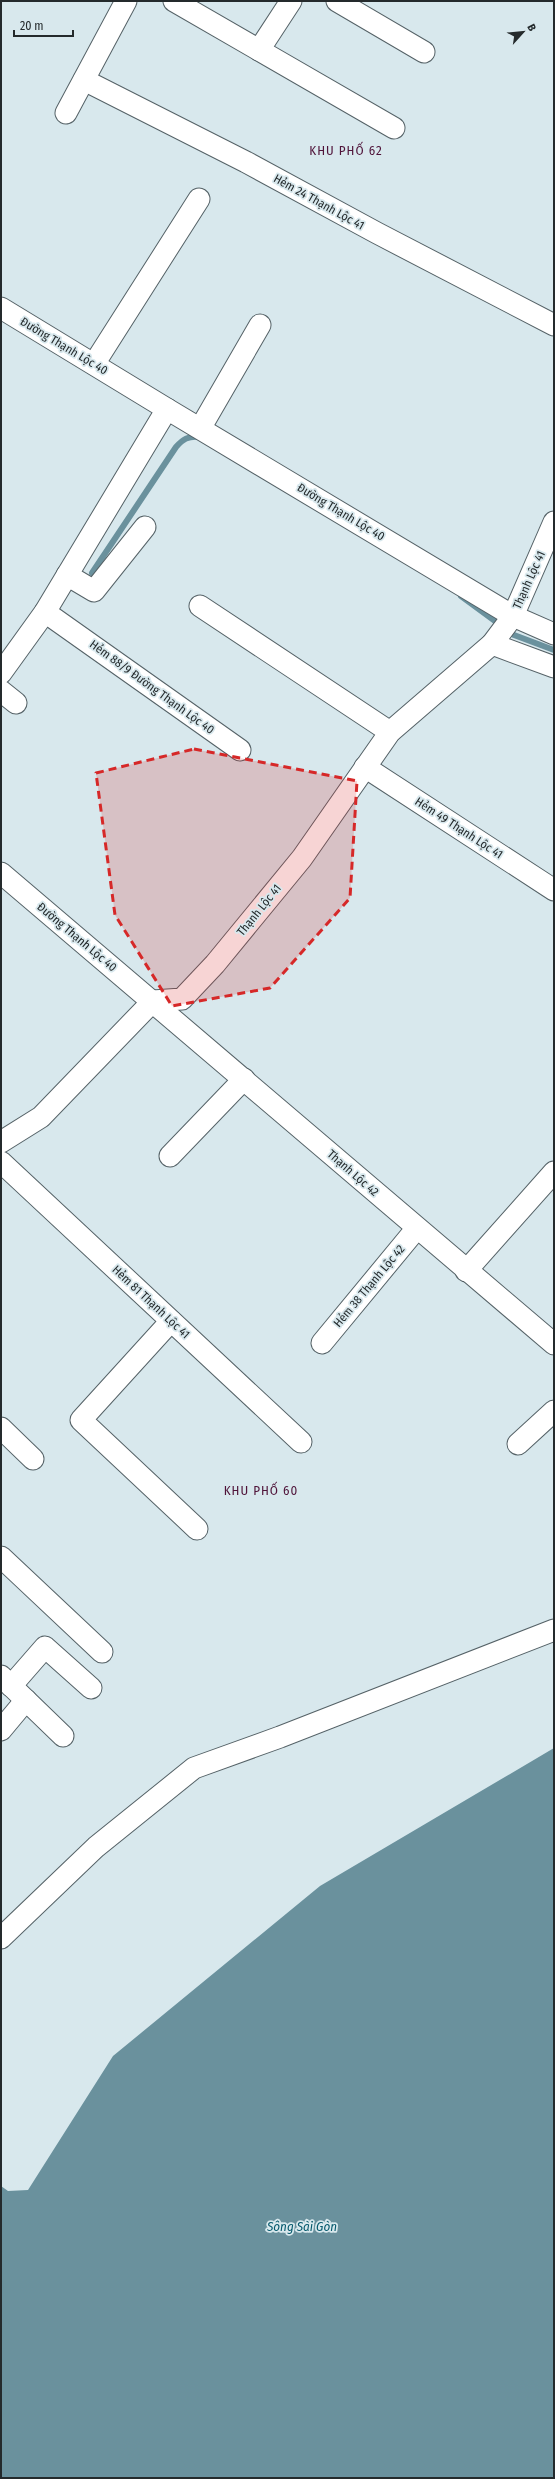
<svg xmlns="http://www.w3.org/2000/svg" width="555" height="2479" font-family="'Fira Sans Condensed',sans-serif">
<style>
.water{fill:#6a919d}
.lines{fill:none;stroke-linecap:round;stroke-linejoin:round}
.stream{stroke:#6a919d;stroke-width:6}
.minor-casing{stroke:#556267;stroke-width:23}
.minor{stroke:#fff;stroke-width:21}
.marked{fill:#d62828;fill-opacity:0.2;stroke:#d62828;stroke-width:3;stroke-dasharray:8 5;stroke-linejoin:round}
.labels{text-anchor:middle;stroke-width:3.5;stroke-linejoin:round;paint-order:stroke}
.street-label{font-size:12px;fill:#242a2c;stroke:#d8e8ed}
.neighbourhood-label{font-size:13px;letter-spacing:1px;fill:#4f1339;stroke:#d8e8ed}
.water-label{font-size:13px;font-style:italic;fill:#05596c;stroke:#d8e8ed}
</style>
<rect width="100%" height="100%" fill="#d8e8ed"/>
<path class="water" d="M554,1748V2476L551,2478H1V2186L8,2191L28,2190L113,2056L320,1886Z"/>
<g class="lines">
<g class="stream">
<path d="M92,573L176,447C183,439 188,436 199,437"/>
<path d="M461,596L514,635L554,650"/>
</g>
<defs>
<g id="minor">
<path d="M174,1L394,128"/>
<path d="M337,1L424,52"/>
<path d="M259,50L291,1"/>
<path d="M84,80L246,162L377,233L554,325"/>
<path d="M66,113L126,1"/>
<path d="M1,308L167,409L45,612L1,673"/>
<path d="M94,364L199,199"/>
<path d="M167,409L513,616L554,634"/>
<path d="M201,427L260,325"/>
<path d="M67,575L94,591L145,527"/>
<path d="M200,606L390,732"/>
<path d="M45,612L240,750"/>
<path d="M492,644L554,667"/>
<path d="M1,691L16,703"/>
<path d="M365,767L554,890"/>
<path d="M1,873L554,1344"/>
<path d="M1,1142L41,1117L153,1001L182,999L215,964L302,858L390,732L492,644L513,616L554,522"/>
<path d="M170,1156L244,1079"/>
<path d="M1,1162L301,1442"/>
<path d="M466,1271L554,1172"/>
<path d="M171,1321L81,1420L197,1529"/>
<path d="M322,1343L417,1228"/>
<path d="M1,1428L33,1459"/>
<path d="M518,1444L554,1411"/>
<path d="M1,1557L102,1652"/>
<path d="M1,1676L63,1736"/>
<path d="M11,1686L45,1647L91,1688"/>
<path d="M1,1730L26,1700"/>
<path d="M1,1938L96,1847L194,1768L280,1737L554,1630"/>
</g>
</defs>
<use href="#minor" class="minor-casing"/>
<use href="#minor" class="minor"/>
</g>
<path class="marked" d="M194,749L357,781L350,898L270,988L172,1006L115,915L96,773Z"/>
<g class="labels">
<g class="street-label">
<text transform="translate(319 202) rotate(29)" y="4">Hẻm 24 Thạnh Lộc 41</text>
<text transform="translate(64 346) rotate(31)" y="4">Đường Thạnh Lộc 40</text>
<text transform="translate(341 512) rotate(31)" y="4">Đường Thạnh Lộc 40</text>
<text transform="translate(529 580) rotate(-66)" y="4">Thạnh Lộc 41</text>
<text transform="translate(152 687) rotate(36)" y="4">Hẻm 88/9 Đường Thạnh Lộc 40</text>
<text transform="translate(459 828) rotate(33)" y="4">Hẻm 49 Thạnh Lộc 41</text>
<text transform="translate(259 910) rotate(-51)" y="4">Thạnh Lộc 41</text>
<text transform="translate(77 937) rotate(40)" y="4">Đường Thạnh Lộc 40</text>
<text transform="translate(353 1173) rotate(41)" y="4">Thạnh Lộc 42</text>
<text transform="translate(369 1286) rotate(-50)" y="4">Hẻm 38 Thạnh Lộc 42</text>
<text transform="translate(151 1302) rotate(43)" y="4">Hẻm 81 Thạnh Lộc 41</text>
</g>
<g class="neighbourhood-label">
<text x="346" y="155">KHU PHỐ 62</text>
<text x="261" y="1495">KHU PHỐ 60</text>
</g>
<g class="water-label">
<text x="302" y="2231">Sông Sài Gòn</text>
</g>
</g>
<rect width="555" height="2479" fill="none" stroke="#242a2c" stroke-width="4"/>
<g transform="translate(523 32) rotate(63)" stroke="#d8e8ed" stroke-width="3" paint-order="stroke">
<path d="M0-3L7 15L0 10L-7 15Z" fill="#242a2c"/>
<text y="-6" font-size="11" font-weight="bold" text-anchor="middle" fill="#242a2c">B</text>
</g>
<path d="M14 30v6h59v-6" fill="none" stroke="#242a2c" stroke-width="2"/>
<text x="20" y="30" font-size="12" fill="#242a2c" stroke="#d8e8ed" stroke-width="3" paint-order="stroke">20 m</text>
</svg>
